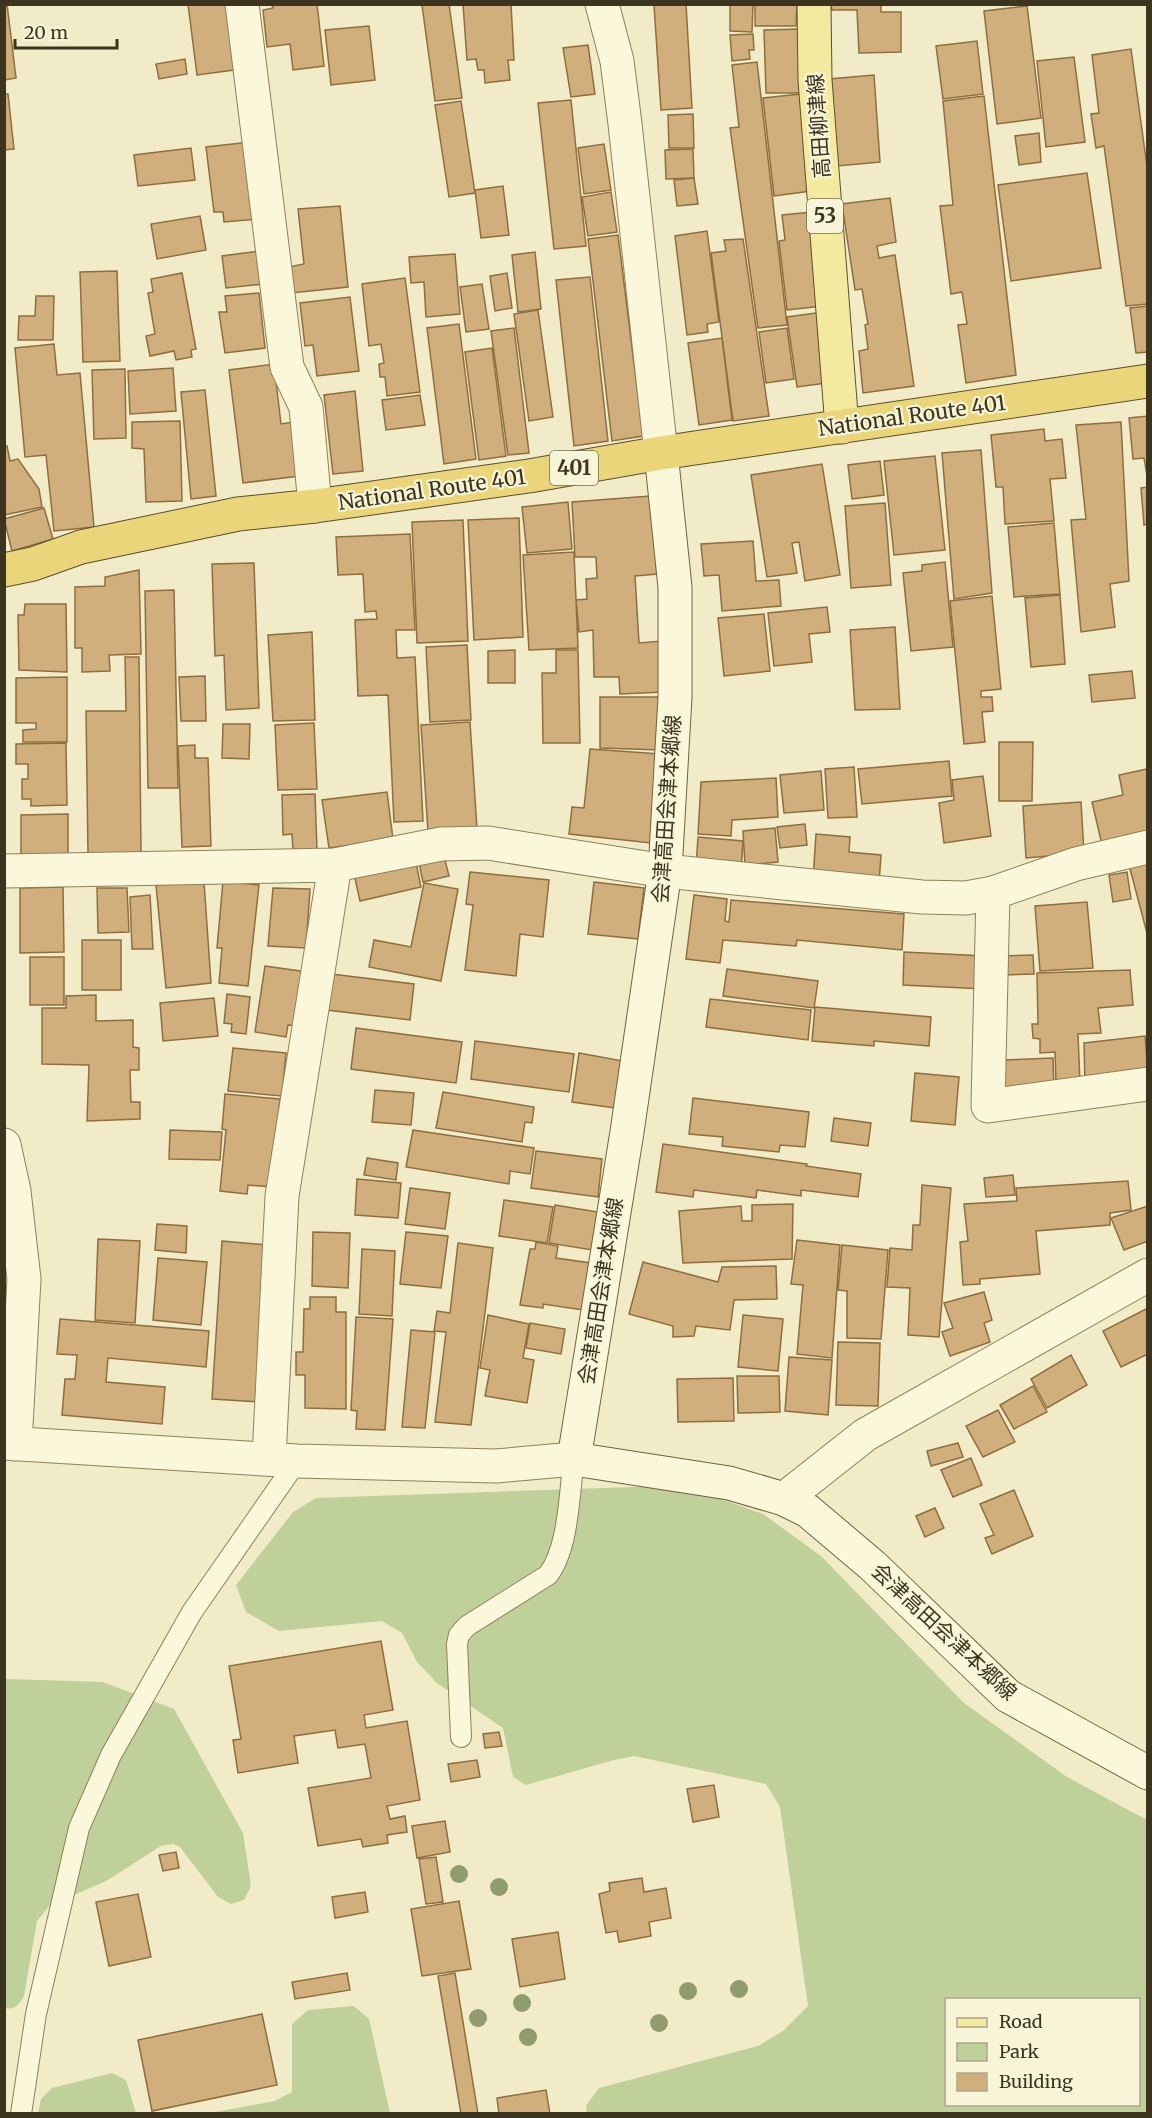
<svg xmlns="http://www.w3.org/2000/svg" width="1152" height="2118" font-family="Merriweather,'Noto Sans JP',serif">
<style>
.green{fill:#bfd09a;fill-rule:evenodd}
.building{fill:#d0af7c;stroke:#8e6e40;stroke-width:1.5}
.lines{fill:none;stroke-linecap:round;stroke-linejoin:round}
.service-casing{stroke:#8e805b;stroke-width:22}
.minor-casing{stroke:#8e805b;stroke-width:35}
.tertiary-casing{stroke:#8e805b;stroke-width:35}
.secondary-casing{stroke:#70613e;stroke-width:35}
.primary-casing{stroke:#5b4d2f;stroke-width:35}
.trunk-casing{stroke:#5b4d2f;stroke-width:35}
.service{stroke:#faf7db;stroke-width:20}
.minor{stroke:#faf7db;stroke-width:33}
.tertiary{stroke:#faf7db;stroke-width:33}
.secondary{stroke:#faf7db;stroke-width:33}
.primary{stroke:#f4ea9f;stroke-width:33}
.trunk{stroke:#ebd57a;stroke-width:33}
.tree{fill:#919c6e}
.labels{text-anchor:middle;stroke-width:4.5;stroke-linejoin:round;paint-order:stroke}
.shield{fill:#f7f4d7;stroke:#756e57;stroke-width:1.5}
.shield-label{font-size:20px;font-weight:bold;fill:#3d3420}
.street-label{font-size:21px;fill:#3d3420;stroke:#f7f4d7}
</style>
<rect width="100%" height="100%" fill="#f1ecc7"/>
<g class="green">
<path d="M663,1486L710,1495L763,1514L821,1556L964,1703L1067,1777L1147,1820V2113H587L586,2106L599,2088L758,2046L783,2031L808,2006L780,1807L766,1784L634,1756L614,1760L526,1785L513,1777L503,1728L437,1683L417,1662L402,1633L382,1621L279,1631L246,1612L236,1585L293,1512L316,1498ZM946,2000H1138V2104H946Z"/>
<path d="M5,1679L103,1682L174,1709L243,1833L251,1886L244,1900L231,1904L218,1897L180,1847L173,1844L161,1846L106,1881L49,1906L37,1921L24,1996C19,2005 15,2010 5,2008Z"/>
<path d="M354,2006L369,2019L390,2113H210L275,2101L292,2092V2024L308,2010Z"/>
<path d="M112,2073L126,2080L136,2113H38L41,2099L52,2088Z"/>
</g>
<g class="building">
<path d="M4,4H7L16,78L4,80Z"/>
<path d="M188,4H234V70L197,75Z"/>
<path d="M272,4H317L324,66L293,70L290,44L267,47L263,10L273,8Z"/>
<path d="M449,4L462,98L435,101L422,5Z"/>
<path d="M463,4H511L514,60H508L510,80L485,83L484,70H478L476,59L467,60Z"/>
<path d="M686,4L692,108L661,110L654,5Z"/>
<path d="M730,4H753L752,32L730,31Z"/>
<path d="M755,4H797L796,26H755Z"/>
<path d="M831,4H881V12H901V52L859,53L857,10H832Z"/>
<path d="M1027,6L1041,118L997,124L984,11Z"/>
<path d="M369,26L375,80L331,85L325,30Z"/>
<path d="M798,29L800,93H766L764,30Z"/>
<path d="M753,34L754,50H749L750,59L732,61L730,35Z"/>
<path d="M977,41L983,94L943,99L936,46Z"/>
<path d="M588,45L595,94L571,97L563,48Z"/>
<path d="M1131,49L1148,174V304L1126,306L1104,146L1096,148L1091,114L1099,113L1092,55Z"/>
<path d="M1074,57L1085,142L1046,147L1037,61Z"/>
<path d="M185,59L187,74L159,79L156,64Z"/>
<path d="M757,62L787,325L758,328L730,128L739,127L732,65Z"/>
<path d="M874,75L880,162L837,166L829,79Z"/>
<path d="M4,94H8L14,149L4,150Z"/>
<path d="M800,94L811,191L774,196L763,98Z"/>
<path d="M984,96L1016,375L966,383L958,325L967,324L962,292L951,294L940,206L953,205L943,101Z"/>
<path d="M571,100L586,246L554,249L538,103Z"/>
<path d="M461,101L475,193L449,197L435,105Z"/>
<path d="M693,114L694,148H669L668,115Z"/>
<path d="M1039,133L1041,162L1019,165L1015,136Z"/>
<path d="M250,142L259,219L224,222L223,212H214L206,147Z"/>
<path d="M604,144L611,190L584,194L578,148Z"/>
<path d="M191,148L195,180L138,186L134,155Z"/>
<path d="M693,149L694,178L666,179L665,150Z"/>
<path d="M1087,173L1101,268L1011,281L998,185Z"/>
<path d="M694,178L698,204L677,206L674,180Z"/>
<path d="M503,186L509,235L481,238L475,190Z"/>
<path d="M611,192L617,232L588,236L582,197Z"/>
<path d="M890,198L896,242L877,246L879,258L895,255L914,386L863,393L859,351L868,349L865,325L868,324L862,289L855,290L842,204Z"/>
<path d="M340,206L348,287L291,293L288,267L304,264L298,209Z"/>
<path d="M812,212L823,306L787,310L779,241L785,240L782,215Z"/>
<path d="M200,216L206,250L157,259L151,224Z"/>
<path d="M707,231L719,322L707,324L708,332L687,335L675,236Z"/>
<path d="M618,235L643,436L612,441L588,239Z"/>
<path d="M743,239L769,416L733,421L711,253L726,251L724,240Z"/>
<path d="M260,251L264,284L226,288L222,256Z"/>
<path d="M535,252L541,309L518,312L512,255Z"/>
<path d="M455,254L460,314L426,317L424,282L411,283L409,257Z"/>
<path d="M117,271L120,361L83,362L80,272Z"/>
<path d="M182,273L196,349L191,350L192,357L176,360L174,351L150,356L146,336L155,334L148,293L153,292L151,279Z"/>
<path d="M507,273L512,308L495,311L490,276Z"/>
<path d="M590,277L608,441L574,446L556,280Z"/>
<path d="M405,278L420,392L387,396L385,377H380L379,364L384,363L381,344L369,346L362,284Z"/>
<path d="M482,284L489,329L466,332L460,287Z"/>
<path d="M259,293L265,348L225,353L219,312H227L225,296Z"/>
<path d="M36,296H54L53,340H18L19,316H35Z"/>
<path d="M350,297L359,371L317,376L313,345L305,346L300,303Z"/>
<path d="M1148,306V352L1136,353L1130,308Z"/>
<path d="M538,310L553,417L529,421L514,314Z"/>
<path d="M823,312L833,382L797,387L787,317Z"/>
<path d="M459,324L476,459L444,464L427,328Z"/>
<path d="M514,328L529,453L508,455L491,331Z"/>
<path d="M787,328L794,379L766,383L759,332Z"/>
<path d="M722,338L732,420L699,425L688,343Z"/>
<path d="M54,344L57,375L80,373L94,527L54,531L46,455L25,457L15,348Z"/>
<path d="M492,348L506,456L479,460L465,352Z"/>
<path d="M274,364L281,424L293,422L299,476L243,483L229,370Z"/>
<path d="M173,368L176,411L130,414L128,371Z"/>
<path d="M125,369L126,438L94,439L92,370Z"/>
<path d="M205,390L216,496L191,499L181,392Z"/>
<path d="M355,391L363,471L333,474L324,395Z"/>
<path d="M420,395L425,425L386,430L382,400Z"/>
<path d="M1148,416V481L1144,458L1133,459L1129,418Z"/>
<path d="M180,421L182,501L146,502L144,449L132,448V422Z"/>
<path d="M1121,422L1129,581L1110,584L1115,627L1081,632L1071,520L1086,519L1076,425Z"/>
<path d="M1044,429L1045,441L1062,439L1066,478L1050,479L1054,521L1005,524L1003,487H996L991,435Z"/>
<path d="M7,446L10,461L18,459L39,489L42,507L4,515V447Z"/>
<path d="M981,450L992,593L954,599L942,453Z"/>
<path d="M935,456L945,550L894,555L884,461Z"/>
<path d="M880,461L884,495L852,499L848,465Z"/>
<path d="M822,464L840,575L805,581L799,542L792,543L797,573L767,577L751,475Z"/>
<path d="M1148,487V524L1144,525L1141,488Z"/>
<path d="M650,496L657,574L635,576L639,643L662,641L663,692L620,694L619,677H594L593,630L579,632L576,600L587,599L586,579L597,578L596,557H575L572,502Z"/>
<path d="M568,502L572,549L527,553L522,507Z"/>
<path d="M885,503L891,585L851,588L845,506Z"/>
<path d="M44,508L53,539L12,551L4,519Z"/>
<path d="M519,518L523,637L474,640L468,520Z"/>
<path d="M463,520L468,641L417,643L412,522Z"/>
<path d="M1054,523L1060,594L1014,597L1008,527Z"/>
<path d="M410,534L415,630H396L397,658L415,657L423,821L394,822L388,695L358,696L355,620L377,619L376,611L365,612L363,574L338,575L336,537Z"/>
<path d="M753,541L756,581L779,580L781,606L722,611L719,575L704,576L701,544Z"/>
<path d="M574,552L578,648L529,650L523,555Z"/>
<path d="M945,562L953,647L911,651L903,573L922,571V565Z"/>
<path d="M254,563L259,708L226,710L224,655L215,656L212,564Z"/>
<path d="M139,570L141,654L109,655L110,671L82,672V648H75V587L105,586V577Z"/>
<path d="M174,590L178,788H148L145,591Z"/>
<path d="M1060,595L1065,664L1031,667L1025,598Z"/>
<path d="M992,596L1001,689L981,691V697H992L993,711L982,712L985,742L964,744L950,601Z"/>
<path d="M25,604H66L67,672L19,670L18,615H24Z"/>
<path d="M827,607L830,632L809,634L812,662L774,666L768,613Z"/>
<path d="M764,614L770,671L724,676L718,618Z"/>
<path d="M895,627L900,709L855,710L850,630Z"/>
<path d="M312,632L315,720L273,721L268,635Z"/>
<path d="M467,645L471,720L430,722L426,647Z"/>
<path d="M515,650V683H488V651Z"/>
<path d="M556,650H578L580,743H543L542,673H556Z"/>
<path d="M125,657H139L141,853H88L86,711H126Z"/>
<path d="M1132,671L1135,698L1092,702L1089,675Z"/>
<path d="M205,676L206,721H181L179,677Z"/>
<path d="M67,677V742H23V730L36,729V723H16V678Z"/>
<path d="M600,697H661L660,750L600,748Z"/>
<path d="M470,722L477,829L428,832L421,725Z"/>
<path d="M314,723L317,789L278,790L275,725Z"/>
<path d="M223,724H250L249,759L222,758Z"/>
<path d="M999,742H1033L1032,801H999Z"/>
<path d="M66,743L67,805L31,806V799H22V779H28V764H16V744Z"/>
<path d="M195,745V758H208L211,846L182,847L178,746Z"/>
<path d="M590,749L660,754L651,843L569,834L572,807L584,808Z"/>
<path d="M949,761L952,796L862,804L858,769Z"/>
<path d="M854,767L857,817L828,818L825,769Z"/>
<path d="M1147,769L1148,838L1103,849L1092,802L1123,795L1119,775Z"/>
<path d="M821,771L824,810L784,813L780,775Z"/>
<path d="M983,776L991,836L944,843L939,803L954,800L952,780Z"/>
<path d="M776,778L778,817L732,820L731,836L698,834L701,782Z"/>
<path d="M387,792L393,839L329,848L322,800Z"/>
<path d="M315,794L317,850L293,851L292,834L283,835L282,795Z"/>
<path d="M1081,802L1084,853L1026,858L1023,806Z"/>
<path d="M68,814V857H21V815Z"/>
<path d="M805,824L807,845L780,848L777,827Z"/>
<path d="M775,828L778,862L745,865L743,831Z"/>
<path d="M816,834L850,837L849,852L881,855L879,884L813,879Z"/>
<path d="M698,837L743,841L741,871L696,867Z"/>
<path d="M443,852L449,876L423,882L418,858Z"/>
<path d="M415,858L421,887L360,901L353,869Z"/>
<path d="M1148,861V937L1129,865Z"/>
<path d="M470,872L549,880L543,937L520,934L516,976L465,970L473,905L466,904Z"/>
<path d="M1127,872L1131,899L1113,902L1109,875Z"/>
<path d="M223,881L259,885L248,986L219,983L222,948H217Z"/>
<path d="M204,882L211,983L166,988L156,885Z"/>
<path d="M594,882L644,888L638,939L588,934Z"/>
<path d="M424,883L458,889L441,981L369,967L374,940L411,947Z"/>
<path d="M63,887L64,952L20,953V888Z"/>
<path d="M97,888H127L129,932L98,933Z"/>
<path d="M273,888L310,889L306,948L268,946Z"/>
<path d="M150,895L153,949H132L130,897Z"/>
<path d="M694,895L727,899L725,921L729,922L731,900L904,914L902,950L797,940L796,946L723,940L720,963L686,959Z"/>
<path d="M1087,902L1093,968L1040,971L1035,906Z"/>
<rect x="82" y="940" width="39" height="50"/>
<path d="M904,952L985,956L984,989L903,985Z"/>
<path d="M1033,955L1034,974L1003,975L1002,956Z"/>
<rect x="30" y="957" width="34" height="48"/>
<path d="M265,966L307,972L299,1026L288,1025L286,1037L255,1032Z"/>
<path d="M727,969L818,981L814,1008L723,996Z"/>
<path d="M1130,970L1133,1005L1098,1008L1101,1033L1078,1034L1080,1083H1056L1055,1052L1040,1053V1039L1033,1038L1032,1024H1038L1037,973Z"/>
<path d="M331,974L414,984L410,1020L327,1010Z"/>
<path d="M227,994L250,997L246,1034L231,1032L232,1024L224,1023Z"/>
<path d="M96,995V1021L133,1020V1047L139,1048V1070H130L131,1102H140V1119L87,1121L89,1065L42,1064V1008H66V996Z"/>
<path d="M214,998L218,1036L163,1041L160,1003Z"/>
<path d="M710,999L811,1010L808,1040L706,1027Z"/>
<path d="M815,1007L931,1017L929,1046L874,1041V1046L812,1041Z"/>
<path d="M356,1028L462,1042L456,1083L351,1069Z"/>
<path d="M1145,1036L1148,1073L1085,1083L1084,1043Z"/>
<path d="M475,1041L574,1054L569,1092L471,1079Z"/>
<path d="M233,1048L286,1053L282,1096L228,1091Z"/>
<path d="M579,1053L623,1061L615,1108L572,1102Z"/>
<path d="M1053,1058L1054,1091L1004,1093L1003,1060Z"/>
<path d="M915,1073L959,1077L955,1125L911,1121Z"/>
<path d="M375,1090L414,1093L411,1125L372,1122Z"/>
<path d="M443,1092L534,1107L532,1123L525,1122L522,1142L436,1128Z"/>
<path d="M225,1094L280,1099L272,1187L248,1185L247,1194L220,1191L226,1130L222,1129Z"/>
<path d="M693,1098L809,1112L805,1147L780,1145L779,1152L722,1146L723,1137L689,1134Z"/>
<path d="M834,1118L871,1123L868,1146L831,1141Z"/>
<path d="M170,1130L222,1132L220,1160L169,1159Z"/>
<path d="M413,1130L534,1148L530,1174L510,1171L509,1184L406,1167Z"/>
<path d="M663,1144L807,1164L806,1166L861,1174L858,1197L801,1190V1196L757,1190L756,1198L694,1190L693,1197L656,1192Z"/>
<path d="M536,1151L602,1159L598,1197L531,1188Z"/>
<path d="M367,1158L398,1163L396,1180L364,1175Z"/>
<path d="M1013,1175L1015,1195L986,1197L984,1178Z"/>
<path d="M357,1179L401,1183L398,1218L355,1215Z"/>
<path d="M1128,1181L1131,1210L1110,1213V1225L1036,1231L1040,1274L980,1279V1284L963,1285L960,1242L968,1241L964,1204L1017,1201L1016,1188Z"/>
<path d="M922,1185L951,1188L939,1337L908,1335L910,1288L887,1287L890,1248L912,1250L913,1225H920Z"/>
<path d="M410,1188L450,1193L445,1229L405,1224Z"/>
<path d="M504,1200L553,1207L547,1243L499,1236Z"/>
<path d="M793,1204L792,1259L683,1263L679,1211L741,1206L742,1221H752V1205Z"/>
<path d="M555,1205L598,1212L592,1250L549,1243Z"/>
<path d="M1148,1206V1241L1124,1250L1111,1218Z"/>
<path d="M157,1224L187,1226L186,1253L155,1250Z"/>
<path d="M313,1232L350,1233L348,1288L312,1286Z"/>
<path d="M406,1232L448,1236L441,1288L400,1284Z"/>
<path d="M98,1239L140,1241L135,1323L95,1320Z"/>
<path d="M797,1240L840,1245L832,1358L797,1354L803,1285L791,1284Z"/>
<path d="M222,1241L267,1245L259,1402L212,1399Z"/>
<path d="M536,1242L558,1246L556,1258L591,1263L583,1310L543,1304V1308L520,1305L530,1249H535Z"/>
<path d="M458,1243L493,1248L471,1425L435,1422L446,1332L434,1331L437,1311L450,1313Z"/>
<path d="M842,1245L888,1250L881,1339L847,1338V1291L838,1290Z"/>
<path d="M362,1249L395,1251L392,1316L359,1314Z"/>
<path d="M158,1258L207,1262L201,1325L153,1320Z"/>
<path d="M643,1262L718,1282L722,1267L776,1266L777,1299L734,1300L730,1330L696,1326L694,1336L673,1337V1326L629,1314Z"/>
<path d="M984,1292L992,1320L984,1323L990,1342L950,1356L942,1332L953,1328L944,1303Z"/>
<path d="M310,1297H336V1312H346V1409L305,1408V1375H296V1352H303L304,1309H310Z"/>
<path d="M1148,1308V1354L1121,1367L1103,1331Z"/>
<path d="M488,1315L529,1324L523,1358L534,1360L527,1403L485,1396L490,1370L480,1368Z"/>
<path d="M743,1315L783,1319L778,1371L738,1367Z"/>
<path d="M356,1317L393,1319L385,1430L356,1429L357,1411L351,1410Z"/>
<path d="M60,1319L209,1331L206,1367L108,1358L106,1382L165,1387L162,1424L62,1415L65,1379H75L77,1355L57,1354Z"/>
<path d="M530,1323L565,1329L561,1354L526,1348Z"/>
<path d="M411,1330L435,1332L425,1428L402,1427Z"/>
<path d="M838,1342L880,1343L878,1406L836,1405Z"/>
<path d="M1071,1355L1087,1385L1047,1408L1031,1379Z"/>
<path d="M789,1357L832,1360L828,1415L785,1411Z"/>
<path d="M737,1376H779L780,1412L738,1413Z"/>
<path d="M733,1378L734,1421L678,1422L677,1379Z"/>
<path d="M1033,1386L1047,1412L1014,1429L1000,1405Z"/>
<path d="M998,1410L1015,1442L983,1457L966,1426Z"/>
<path d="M958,1443L963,1457L931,1466L927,1451Z"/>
<path d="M971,1458L982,1485L953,1497L941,1470Z"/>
<path d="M1014,1490L1033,1536L992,1554L985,1538L994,1535L980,1504Z"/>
<path d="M935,1508L944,1528L925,1537L916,1516Z"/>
<path d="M381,1641L393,1710L364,1715L366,1728L407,1721L420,1800L387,1806L390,1819L405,1816L407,1832L387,1835L388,1843L363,1847L361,1839L318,1846L308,1788L371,1778L365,1744L338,1748L335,1730L294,1736L298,1763L238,1773L233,1740L241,1739L229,1666Z"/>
<path d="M499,1732L502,1746L485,1748L483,1734Z"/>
<path d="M477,1760L480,1777L451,1782L448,1764Z"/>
<path d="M714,1785L719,1817L693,1822L687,1789Z"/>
<path d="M445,1821L450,1852L417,1858L412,1826Z"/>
<path d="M176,1852L179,1868L163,1871L159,1855Z"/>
<path d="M436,1857L443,1902L426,1904L419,1859Z"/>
<path d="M642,1878L644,1892L666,1888L671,1918L649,1922L651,1936L619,1942L617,1931L606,1933L599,1894L610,1891L609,1883Z"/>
<path d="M365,1892L368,1912L335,1918L332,1897Z"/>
<path d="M138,1894L151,1957L109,1966L96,1902Z"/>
<path d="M459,1901L471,1969L422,1976L411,1909Z"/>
<path d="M558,1932L565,1979L520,1987L512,1939Z"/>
<path d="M347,1973L350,1990L295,1999L292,1982Z"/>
<path d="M455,1973L478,2114H461L438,1976Z"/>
<path d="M262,2014L277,2085L152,2111L138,2040Z"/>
<path d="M546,2090L550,2114H499L497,2098Z"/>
</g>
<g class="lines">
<defs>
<g id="service">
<path d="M461,1737L457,1644L459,1635L467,1626L548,1575C569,1548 569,1493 574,1459"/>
<path d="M21,2114L36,2014L79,1828L111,1755L192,1612L297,1461"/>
</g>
<g id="minor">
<path d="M242,4L287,367L306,407L315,506"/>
<path d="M4,871L335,865L441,844L488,843L665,871L922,897L966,898L993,893L1076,864L1148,847"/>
<path d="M993,893L988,1106L1148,1084"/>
<path d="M4,1145L14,1191L24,1279L15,1444"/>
<path d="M269,1458L282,1196L335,865"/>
<path d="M784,1499L865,1435L1148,1275"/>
</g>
<g id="tertiary">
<path d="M602,4L617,61L625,124L661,453"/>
<path d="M4,1443L297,1461L496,1466L574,1459"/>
</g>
<path id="secondary" d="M661,453L675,587V697L665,871L627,1132L574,1459L729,1483L784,1499L808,1511L873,1566L1008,1696L1148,1773"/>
<path id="primary" d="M814,4L815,80L842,427"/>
<path id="trunk" d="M4,570L33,564L81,547L238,514L315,506L529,476L661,453L1148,381"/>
</defs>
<use href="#service" class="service-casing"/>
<use href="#minor" class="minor-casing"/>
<use href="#tertiary" class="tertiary-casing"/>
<use href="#secondary" class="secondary-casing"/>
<use href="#primary" class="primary-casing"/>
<use href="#trunk" class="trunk-casing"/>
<use href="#service" class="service"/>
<use href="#minor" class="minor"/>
<use href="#tertiary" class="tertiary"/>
<use href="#secondary" class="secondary"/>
<use href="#primary" class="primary"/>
<use href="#trunk" class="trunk"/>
</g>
<g class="tree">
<circle cx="459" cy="1874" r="9"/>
<circle cx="499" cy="1887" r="9"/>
<circle cx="739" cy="1989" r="9"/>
<circle cx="688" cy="1991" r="9"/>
<circle cx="522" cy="2003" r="9"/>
<circle cx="478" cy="2018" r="9"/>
<circle cx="659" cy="2023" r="9"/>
<circle cx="528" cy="2037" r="9"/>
</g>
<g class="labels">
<g class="shield">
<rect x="807" y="199" width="36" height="34" rx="4.5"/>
<rect x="550" y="451" width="48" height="34" rx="4.5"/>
</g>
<g class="shield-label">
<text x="825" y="223">53</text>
<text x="574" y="475">401</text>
</g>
<g class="street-label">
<text transform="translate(819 126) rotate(-94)" y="7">高田柳津線</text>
<text transform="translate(912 416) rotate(-8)" y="7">National Route 401</text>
<text transform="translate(432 490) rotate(-8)" y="7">National Route 401</text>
<text transform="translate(667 809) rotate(-86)" y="7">会津高田会津本郷線</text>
<text transform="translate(601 1291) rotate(-81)" y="7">会津高田会津本郷線</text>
<text transform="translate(944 1632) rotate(43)" y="7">会津高田会津本郷線</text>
</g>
</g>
<rect width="1152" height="2118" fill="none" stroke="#3d3420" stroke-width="12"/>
<rect x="945" y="1998" width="195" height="108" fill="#f7f4d7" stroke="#ada78e" stroke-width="1.5"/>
<rect x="957" y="2018" width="30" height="9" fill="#f4ea9f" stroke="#ada78e" stroke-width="1.5"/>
<text x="999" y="2028" font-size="18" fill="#3d3420">Road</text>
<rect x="957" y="2043" width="30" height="18" fill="#bfd09a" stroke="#ada78e" stroke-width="1.5"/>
<text x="999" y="2058" font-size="18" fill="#3d3420">Park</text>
<rect x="957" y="2073" width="30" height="18" fill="#d0af7c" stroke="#ada78e" stroke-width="1.5"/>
<text x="999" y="2088" font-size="18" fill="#3d3420">Building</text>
<path d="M15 39v9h102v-9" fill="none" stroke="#3d3420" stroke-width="3"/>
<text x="24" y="39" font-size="18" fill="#3d3420" stroke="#f7f4d7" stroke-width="4.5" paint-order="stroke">20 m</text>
</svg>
